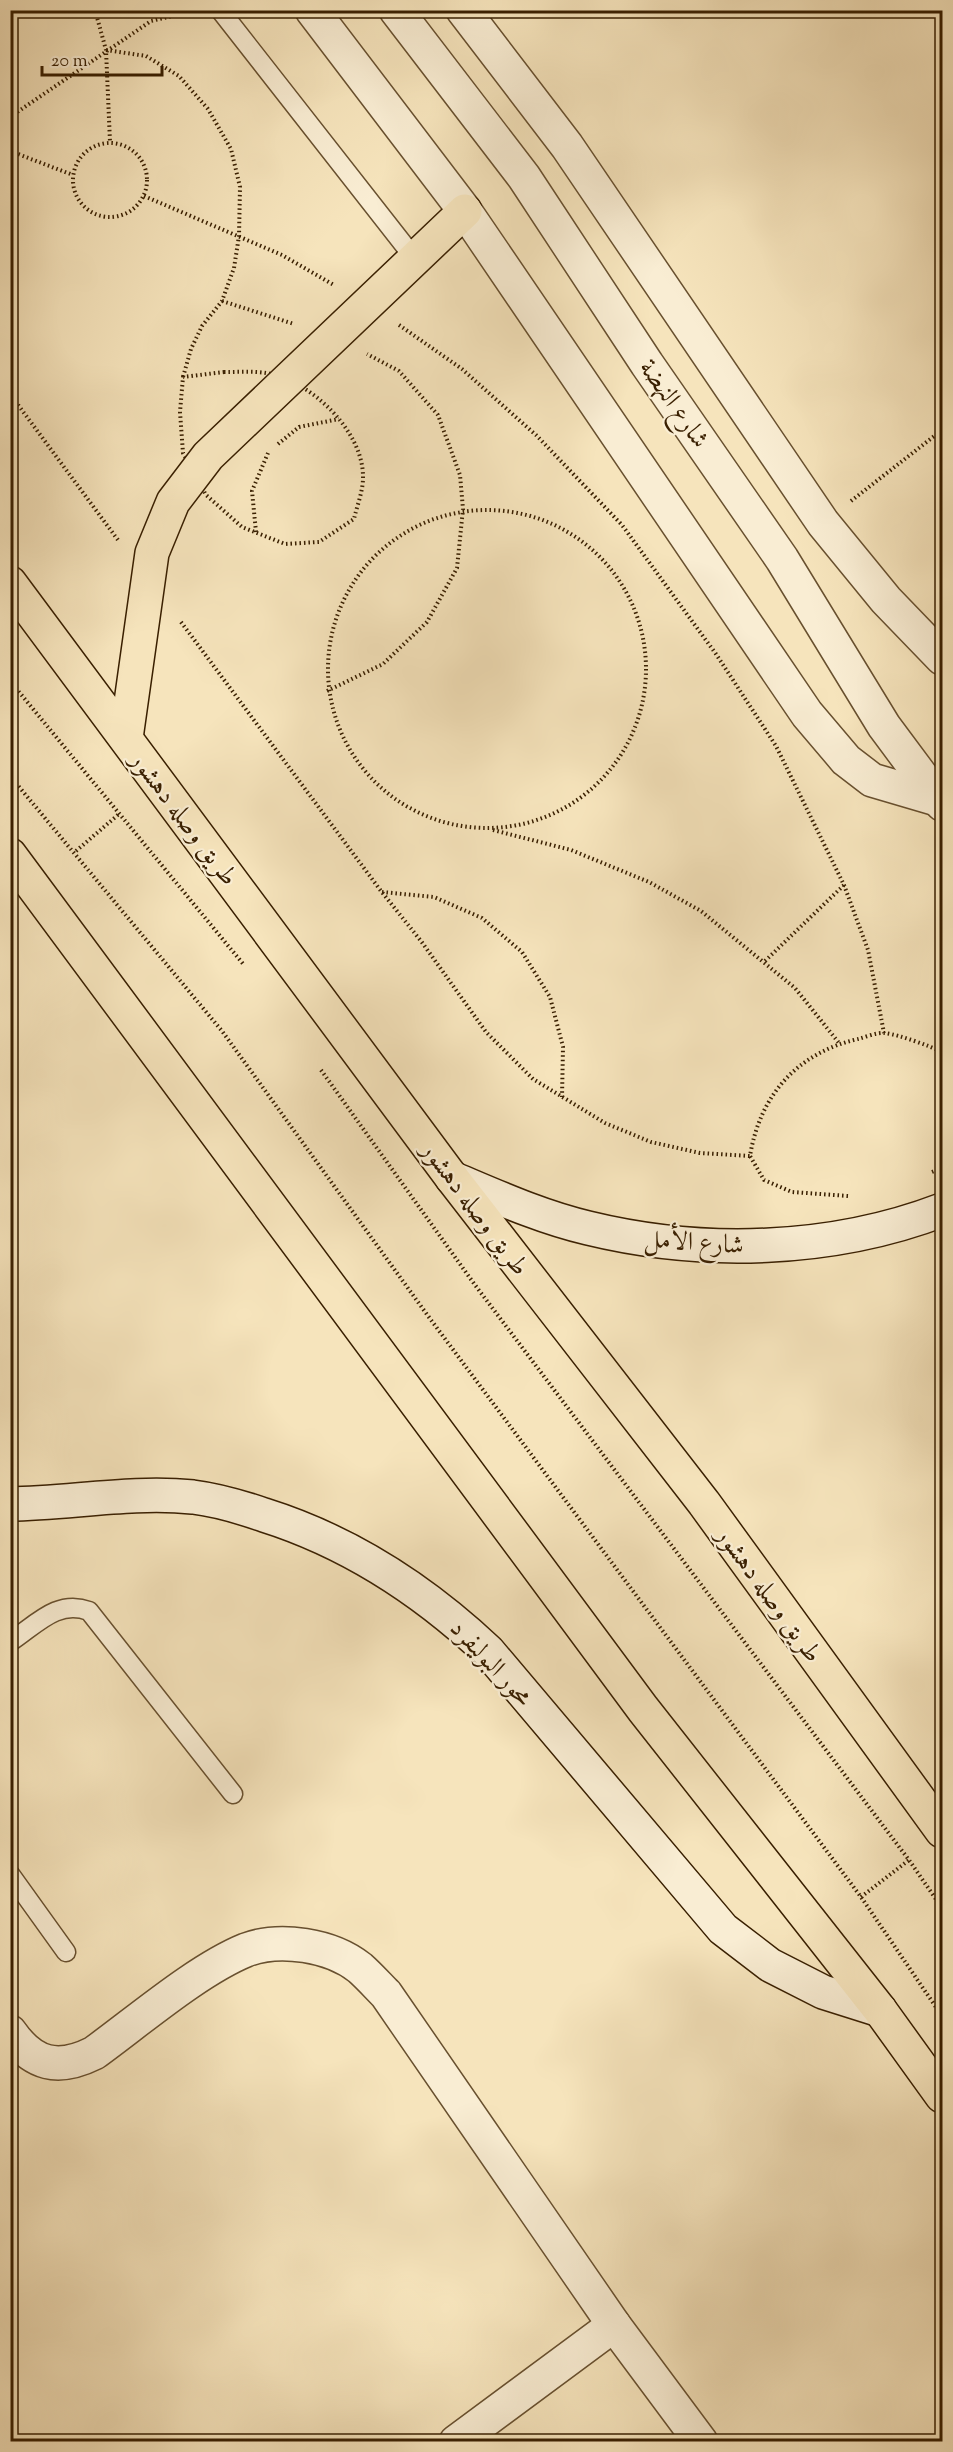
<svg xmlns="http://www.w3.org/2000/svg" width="953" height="2452" font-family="'Sorts Mill Goudy',Amiri,serif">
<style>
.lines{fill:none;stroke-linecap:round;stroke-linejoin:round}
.lane-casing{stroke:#68502f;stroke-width:21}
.street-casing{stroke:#68502f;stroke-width:36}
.secondary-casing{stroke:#391f00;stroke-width:36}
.primary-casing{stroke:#391f00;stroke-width:36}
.path{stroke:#391f00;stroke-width:4;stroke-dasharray:1.5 3;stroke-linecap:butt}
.lane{stroke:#f9edd3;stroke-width:18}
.street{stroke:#f9edd3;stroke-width:33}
.secondary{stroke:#f9edd3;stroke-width:33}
.primary{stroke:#f6e4bc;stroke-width:33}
.labels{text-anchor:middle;stroke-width:4.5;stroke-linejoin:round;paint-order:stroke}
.street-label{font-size:26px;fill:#391f00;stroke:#f9edd3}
</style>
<rect width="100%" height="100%" fill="#f6e4bc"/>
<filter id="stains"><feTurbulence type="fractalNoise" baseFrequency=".00333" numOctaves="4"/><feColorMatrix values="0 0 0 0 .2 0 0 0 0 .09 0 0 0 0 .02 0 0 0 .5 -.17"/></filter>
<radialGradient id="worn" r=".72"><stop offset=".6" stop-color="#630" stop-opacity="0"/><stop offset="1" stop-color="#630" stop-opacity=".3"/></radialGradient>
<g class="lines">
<defs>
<g id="lane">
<path d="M220,10L415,259"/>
<path d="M10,1642C36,1625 57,1599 89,1611L233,1794"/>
<path d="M10,1874L66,1952"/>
</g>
<g id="street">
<path d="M312,10L465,211L807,714L846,760L872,780L940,800"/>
<path d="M396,10L524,177L647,364L782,559L884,726L942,804"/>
<path d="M463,10L567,146L823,523L886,600L942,658"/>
<path d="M10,2032C33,2065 58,2071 94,2053C137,2022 197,1970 246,1950C280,1937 331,1945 360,1968C369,1976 378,1986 386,1994L614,2325L701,2442"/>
<path d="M456,2442L614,2325"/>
</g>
<g id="secondary">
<path d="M452,1178C497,1197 541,1217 588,1228C703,1256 832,1252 942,1210"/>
<path d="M10,1504C71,1503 132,1491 193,1497C217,1500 241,1507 264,1515C350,1542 422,1589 488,1651L723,1929L770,1965L823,1992L880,2010"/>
</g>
<g id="primary">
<path d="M10,583L452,1178L704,1503L942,1831"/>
<path d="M126,738L152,553L173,502L208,456L465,211"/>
<path d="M10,855L643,1709L880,2010L942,2096"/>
</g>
</defs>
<use href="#lane" class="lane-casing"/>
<use href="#street" class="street-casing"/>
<use href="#secondary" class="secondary-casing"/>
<use href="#primary" class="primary-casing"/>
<g class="path">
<path d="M95,10L106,50L110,142"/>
<path d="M106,50L146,56L179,76L208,109L231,149L240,187L239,236L234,268L222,301L202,326L191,349L183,377"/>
<path d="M10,117L151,21L181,14L192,16"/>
<circle cx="110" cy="180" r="37"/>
<path d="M10,151L73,175"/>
<path d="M144,196L282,255L334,285"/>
<path d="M222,301L294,324"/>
<path d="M399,325L462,369L536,435L622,525L716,654L776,746L844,885L868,950L884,1033"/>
<path d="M224,372C238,372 253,371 266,373C310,380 364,431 363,478C363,491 357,506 354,519L319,542L285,544L242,527L206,495L183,453L180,412L183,377Z"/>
<path d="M10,394L118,540"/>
<path d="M278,444L299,427L339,419"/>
<path d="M851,501L942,430"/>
<circle cx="487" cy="669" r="159"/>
<path d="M256,532L252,491L268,453"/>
<path d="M181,622L381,891L421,941L486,1032L533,1079L605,1123L651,1142L700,1153L750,1156"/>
<path d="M10,681L244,965"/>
<path d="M327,691L383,664L427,622L457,568L463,509L460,475L438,415L399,371L367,354"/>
<path d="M10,776L222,1031L431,1320L861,1897L942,2016"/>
<path d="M493,830L571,850L649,882L701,911L795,988L839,1043"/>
<path d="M76,851L119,814"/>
<path d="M382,892L434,897L482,918L522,952L550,997L563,1047L562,1097"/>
<path d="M765,961L844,885"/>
<path d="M321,1070L475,1285L909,1860L942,1908"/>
<path d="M932,1172L942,1168"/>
<path d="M848,1196L792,1192L764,1180L750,1156C760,1095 797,1053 858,1039C866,1037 877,1032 885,1033C900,1035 930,1046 942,1052"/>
<path d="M861,1897L909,1860"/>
</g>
<use href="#lane" class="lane"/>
<use href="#street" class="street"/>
<use href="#secondary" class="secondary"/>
<use href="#primary" class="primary"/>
</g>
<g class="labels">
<g class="street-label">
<text transform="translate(675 403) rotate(55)" y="9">شارع النهضة</text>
<text transform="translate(185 818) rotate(53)" y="9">طريق وصله دهشور</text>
<text transform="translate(476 1208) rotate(53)" y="9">طريق وصله دهشور</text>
<text transform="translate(694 1241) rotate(4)" y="9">شارع الأمل</text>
<text transform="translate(770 1594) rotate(54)" y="9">طريق وصله دهشور</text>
<text transform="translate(492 1662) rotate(47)" y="9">محور البوليفرد</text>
</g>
</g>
<rect width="953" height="2452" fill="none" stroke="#f6e4bc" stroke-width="36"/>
<rect x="12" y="12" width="929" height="2428" fill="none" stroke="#391f00" stroke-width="3"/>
<rect x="18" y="18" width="917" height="2416" fill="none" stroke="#391f00" stroke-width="1.5"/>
<path d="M42 66v9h120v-9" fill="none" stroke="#391f00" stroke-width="3"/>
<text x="51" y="66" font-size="18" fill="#391f00" stroke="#f9edd3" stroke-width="4.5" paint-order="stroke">20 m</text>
<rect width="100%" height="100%" filter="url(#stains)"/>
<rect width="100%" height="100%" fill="url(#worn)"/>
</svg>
